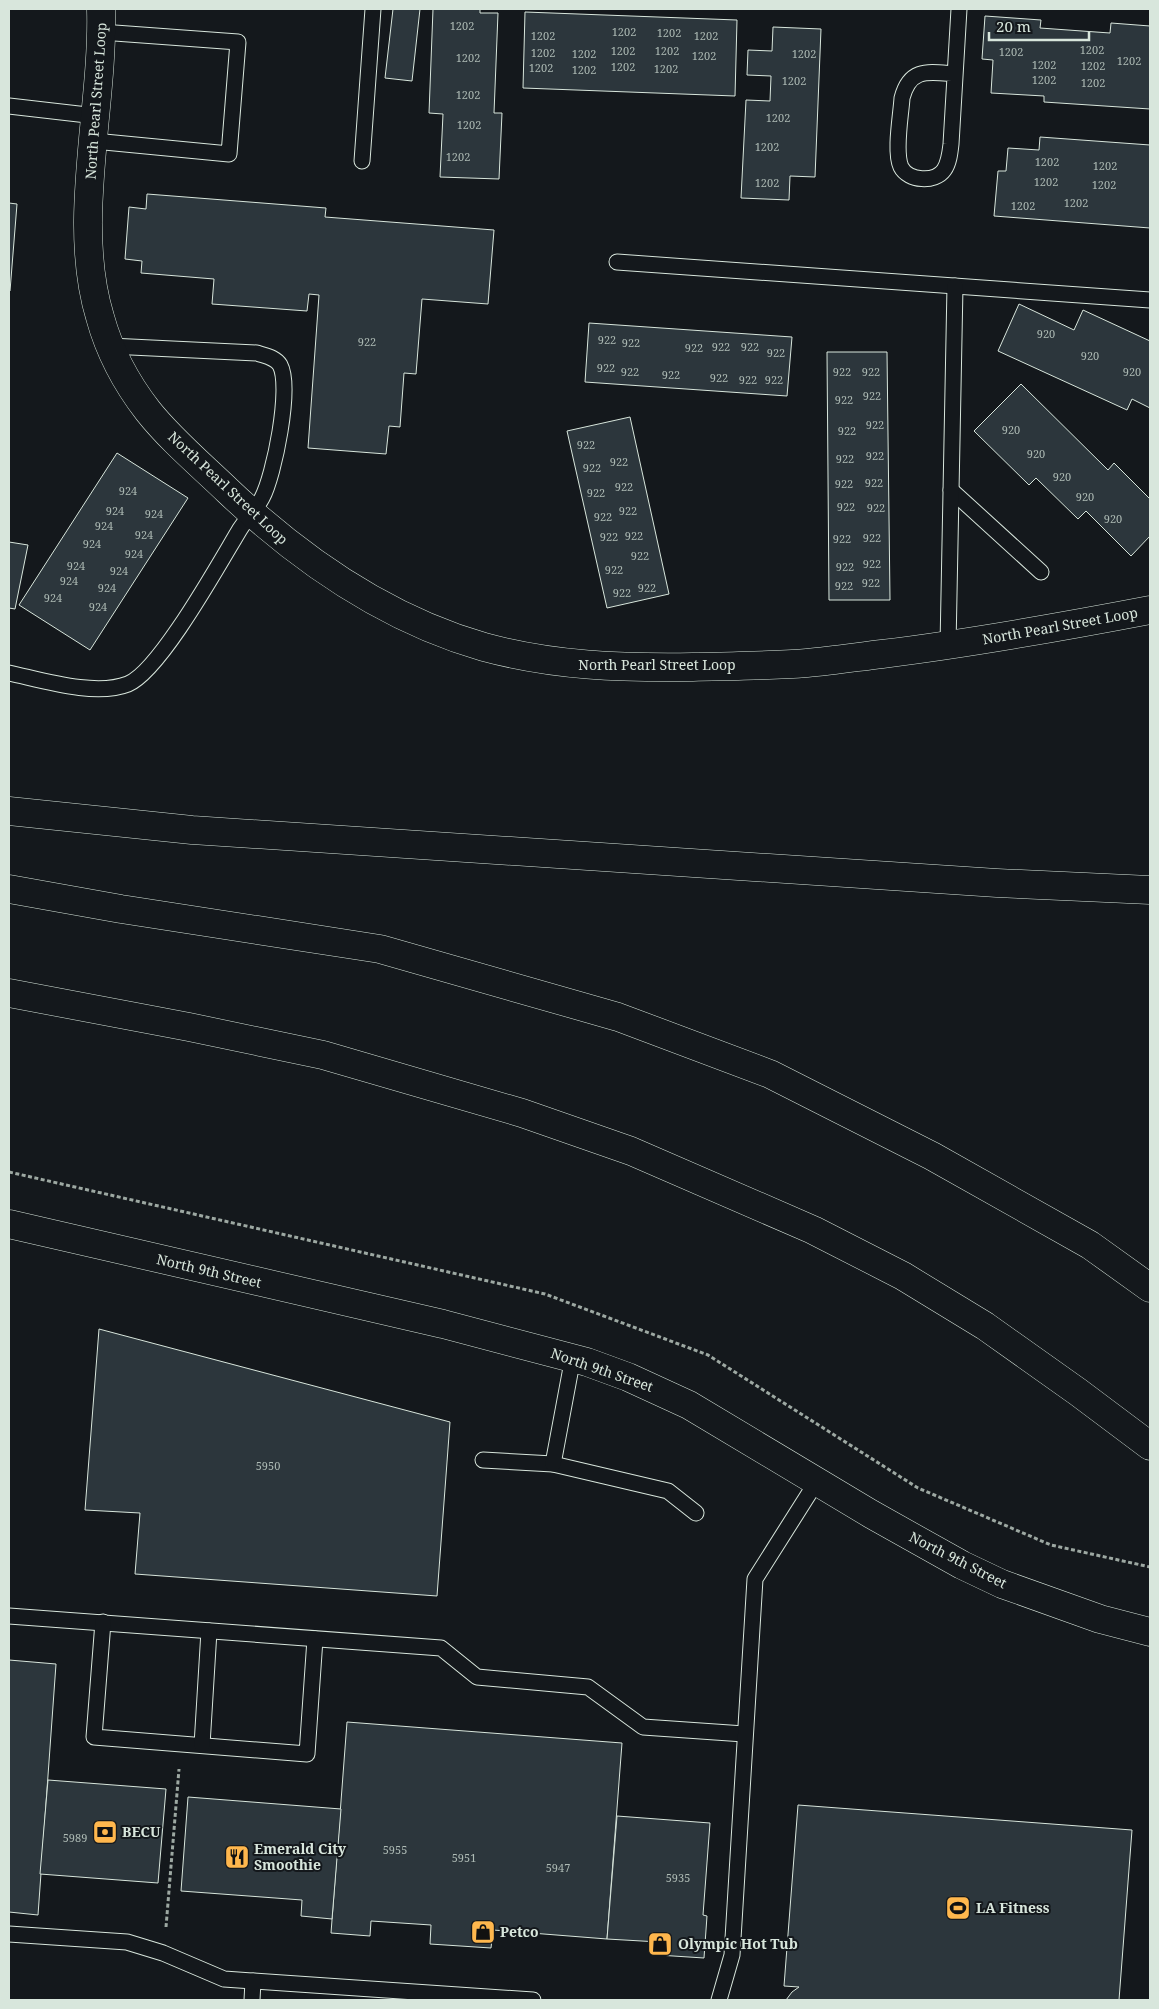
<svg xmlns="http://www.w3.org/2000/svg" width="1159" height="2009" font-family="'Noto Serif',serif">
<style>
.building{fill:#2c363c;stroke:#d8e6dc}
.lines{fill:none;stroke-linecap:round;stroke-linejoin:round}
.service-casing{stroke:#d8e6dc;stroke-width:17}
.minor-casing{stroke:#d8e6dc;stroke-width:29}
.tertiary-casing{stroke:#d8e6dc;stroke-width:29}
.motorway-casing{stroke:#d8e6dc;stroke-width:29}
.path{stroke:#9da8a2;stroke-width:3;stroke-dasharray:4 2.5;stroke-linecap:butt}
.service{stroke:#14181c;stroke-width:15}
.minor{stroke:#14181c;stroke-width:28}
.tertiary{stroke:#14181c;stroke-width:28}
.motorway{stroke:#14181c;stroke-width:28}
.labels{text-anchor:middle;stroke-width:4;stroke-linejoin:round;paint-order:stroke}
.number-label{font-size:11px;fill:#adbab4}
.street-label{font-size:14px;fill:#d8e6dc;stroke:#14181c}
.poi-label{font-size:14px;font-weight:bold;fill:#d8e6dc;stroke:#14181c;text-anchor:start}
</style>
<rect width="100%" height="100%" fill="#14181c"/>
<g class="building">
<path d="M393,9H420L412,81L385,78Z"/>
<path d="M433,9H480V13H498L494,113H502L499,179L440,177L443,114L429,113Z"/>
<path d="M525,12L737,20L735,96L523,88Z"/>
<path d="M985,16L1041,20L1040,28L1110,33L1111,23L1150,26V109L1044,102V96L991,93L993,60L982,59Z"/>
<path d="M773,27L821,29L815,177L790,176L789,200L741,198L746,100L770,101L771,76L747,75L748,50L772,51Z"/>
<path d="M1040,137L1150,145V228L994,216L998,171H1006L1008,148L1039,150Z"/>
<path d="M147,194L326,208L325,217L494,230L488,304L422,299L416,374L404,373L400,427L389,426L386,454L308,448L319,295L309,294L307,311L212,304L214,279L141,273L142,261L125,259L129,207L146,209Z"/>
<path d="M9,203L17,204L10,291H9Z"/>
<path d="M1019,304L1074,330L1083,310L1150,341V408L1132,399L1127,410L998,351Z"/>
<path d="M589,323L792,337L787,396L585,382Z"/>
<path d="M827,352H887L890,600H829Z"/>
<path d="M1021,384L1108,470L1114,463L1150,499V536L1131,556L1086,511L1078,519L1036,478L1029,485L974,431Z"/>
<path d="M630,417L669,594L607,608L567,431Z"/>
<path d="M117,453L188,498L90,650L19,605Z"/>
<path d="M9,542L28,545L15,609L9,608Z"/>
<path d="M99,1329L450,1422L437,1596L135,1574L140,1513L85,1510Z"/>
<path d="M9,1660L56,1664L38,1915L9,1912Z"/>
<path d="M347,1722L622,1743L607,1939L493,1930L491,1948L430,1944L431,1925L371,1921L370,1936L331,1933Z"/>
<path d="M48,1780L166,1789L158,1883L40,1874Z"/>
<path d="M188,1797L341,1809L332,1919L301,1916L302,1900L181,1891Z"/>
<path d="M798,1805L1132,1830L1119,2000H786L792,1992L799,1987L784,1986Z"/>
<path d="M617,1816L710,1823L703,1915L707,1916L704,1958L658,1955L659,1942L607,1939Z"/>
</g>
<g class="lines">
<defs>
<g id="service">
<path d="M955,74C929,72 910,67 902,98C901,115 894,152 901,167C908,181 935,183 944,170C949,163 950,153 951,144L959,9"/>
<path d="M9,106L96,116"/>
<path d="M94,141L229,154L238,42L101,32"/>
<path d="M362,161L373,9"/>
<path d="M617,262L1150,300"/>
<path d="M951,490L1041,572"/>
<path d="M948,646L955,286"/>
<path d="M9,673C42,680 95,697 128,684C160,671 220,562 240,529C247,518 256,509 262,498C274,476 292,387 280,365C275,357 265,356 257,353L110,346"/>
<path d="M483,1460L553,1464L668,1491L696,1513"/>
<path d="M553,1464L573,1357"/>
<path d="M9,1616L441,1648L477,1677L588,1687L643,1727L744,1734"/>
<path d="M103,1622L94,1737L307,1754L315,1639"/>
<path d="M202,1745L209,1631"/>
<path d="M9,1934L127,1942L163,1953L224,1979L533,2000"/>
<path d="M252,2000L253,1981"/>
<path d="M719,2000L732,1955L755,1579L817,1481"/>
</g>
<path id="minor" d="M101,9C104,107 71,222 100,317C109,350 127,384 148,411C171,440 201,465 228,491C301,560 386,619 484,647C554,666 621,668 693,667C731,666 769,666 807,663C832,661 857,657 882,654C972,643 1061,627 1150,610"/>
<path id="tertiary" d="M9,1224L443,1324L587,1362L628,1377L689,1405L871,1514L962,1565L1002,1584L1100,1619L1150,1632"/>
<g id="motorway">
<path d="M9,811L192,830L997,883L1150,890"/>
<path d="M9,889L121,909L380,949L618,1017L770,1074L932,1156L1090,1245L1150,1288"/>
<path d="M9,993L189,1027L323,1055L522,1113L631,1151L813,1230L903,1276L985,1326L1078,1392L1150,1446"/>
</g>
</defs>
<use href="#service" class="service-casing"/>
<use href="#minor" class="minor-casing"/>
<use href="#tertiary" class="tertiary-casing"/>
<use href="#motorway" class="motorway-casing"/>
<g class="path">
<path d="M9,1172L545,1294L708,1355L918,1488L1051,1545L1150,1567"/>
<path d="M166,1927L179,1769"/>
</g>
<use href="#service" class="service"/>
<use href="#minor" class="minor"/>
<use href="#tertiary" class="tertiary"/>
<use href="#motorway" class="motorway"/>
</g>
<defs>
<symbol id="bank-square" viewBox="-11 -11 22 22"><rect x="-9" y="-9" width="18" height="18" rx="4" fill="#ffb74d" stroke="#14181c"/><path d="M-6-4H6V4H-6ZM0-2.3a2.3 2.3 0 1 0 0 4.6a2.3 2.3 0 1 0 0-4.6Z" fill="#111"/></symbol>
<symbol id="restaurant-square" viewBox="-11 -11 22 22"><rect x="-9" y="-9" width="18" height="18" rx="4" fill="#ffb74d" stroke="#14181c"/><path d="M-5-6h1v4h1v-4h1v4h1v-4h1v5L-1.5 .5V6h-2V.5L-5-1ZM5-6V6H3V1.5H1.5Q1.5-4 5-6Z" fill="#111"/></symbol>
<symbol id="stadium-square" viewBox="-11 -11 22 22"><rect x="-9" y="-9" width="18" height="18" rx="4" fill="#ffb74d" stroke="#14181c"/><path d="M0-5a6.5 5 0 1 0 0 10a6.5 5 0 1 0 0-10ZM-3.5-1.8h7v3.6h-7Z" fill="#111"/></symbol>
<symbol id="shop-square" viewBox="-11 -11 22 22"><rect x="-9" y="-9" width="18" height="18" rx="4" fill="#ffb74d" stroke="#14181c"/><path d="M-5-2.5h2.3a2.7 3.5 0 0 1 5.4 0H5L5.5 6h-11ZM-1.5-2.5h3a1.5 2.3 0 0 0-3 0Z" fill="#111"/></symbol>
</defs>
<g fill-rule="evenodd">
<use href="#bank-square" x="91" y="1818" width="28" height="28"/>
<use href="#restaurant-square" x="223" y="1843" width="28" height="28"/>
<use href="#stadium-square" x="944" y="1894" width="28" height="28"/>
<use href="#shop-square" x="469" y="1918" width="28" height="28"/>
<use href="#shop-square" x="646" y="1930" width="28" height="28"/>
</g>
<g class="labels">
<g class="number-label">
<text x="462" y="30">1202</text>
<text x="624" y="36">1202</text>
<text x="669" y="37">1202</text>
<text x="543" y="40">1202</text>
<text x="706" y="40">1202</text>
<text x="1092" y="54">1202</text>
<text x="623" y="55">1202</text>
<text x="667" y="55">1202</text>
<text x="1011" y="56">1202</text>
<text x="543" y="57">1202</text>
<text x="584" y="58">1202</text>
<text x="804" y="58">1202</text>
<text x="704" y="60">1202</text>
<text x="468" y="62">1202</text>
<text x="1129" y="65">1202</text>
<text x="1044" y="69">1202</text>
<text x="1093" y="70">1202</text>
<text x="623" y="71">1202</text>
<text x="541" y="72">1202</text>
<text x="666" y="73">1202</text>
<text x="584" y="74">1202</text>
<text x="1044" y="84">1202</text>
<text x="794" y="85">1202</text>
<text x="1093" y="87">1202</text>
<text x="468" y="99">1202</text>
<text x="778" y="122">1202</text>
<text x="469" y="129">1202</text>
<text x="767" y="151">1202</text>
<text x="458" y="161">1202</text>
<text x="1047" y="166">1202</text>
<text x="1105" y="170">1202</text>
<text x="1046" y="186">1202</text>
<text x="767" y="187">1202</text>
<text x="1104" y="189">1202</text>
<text x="1076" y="207">1202</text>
<text x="1023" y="210">1202</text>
<text x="1046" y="338">920</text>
<text x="607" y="344">922</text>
<text x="367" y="346">922</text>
<text x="631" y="347">922</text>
<text x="721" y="351">922</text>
<text x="750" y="351">922</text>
<text x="694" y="352">922</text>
<text x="776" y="357">922</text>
<text x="1090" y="360">920</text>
<text x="606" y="372">922</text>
<text x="630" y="376">922</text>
<text x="842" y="376">922</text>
<text x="871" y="376">922</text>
<text x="1132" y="376">920</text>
<text x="671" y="379">922</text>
<text x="719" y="382">922</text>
<text x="748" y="384">922</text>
<text x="774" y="384">922</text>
<text x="872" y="400">922</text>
<text x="844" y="404">922</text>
<text x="875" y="429">922</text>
<text x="1011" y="434">920</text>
<text x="847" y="435">922</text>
<text x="586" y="449">922</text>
<text x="1036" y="458">920</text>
<text x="875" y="460">922</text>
<text x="845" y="463">922</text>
<text x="619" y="466">922</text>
<text x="592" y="472">922</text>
<text x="1062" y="481">920</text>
<text x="874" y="487">922</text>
<text x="844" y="488">922</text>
<text x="624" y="491">922</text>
<text x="128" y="495">924</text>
<text x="596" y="497">922</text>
<text x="1085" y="501">920</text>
<text x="846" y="511">922</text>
<text x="876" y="512">922</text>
<text x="115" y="515">924</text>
<text x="628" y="515">922</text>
<text x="154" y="518">924</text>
<text x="603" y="521">922</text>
<text x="1113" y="523">920</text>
<text x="104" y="530">924</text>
<text x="144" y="539">924</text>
<text x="634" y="540">922</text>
<text x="609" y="541">922</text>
<text x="872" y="542">922</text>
<text x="842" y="543">922</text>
<text x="92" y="548">924</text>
<text x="134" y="558">924</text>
<text x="640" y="560">922</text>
<text x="872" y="568">922</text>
<text x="76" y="570">924</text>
<text x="845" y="571">922</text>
<text x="614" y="574">922</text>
<text x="119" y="575">924</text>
<text x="69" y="585">924</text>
<text x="871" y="587">922</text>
<text x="844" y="590">922</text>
<text x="107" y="592">924</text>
<text x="647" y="592">922</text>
<text x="622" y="597">922</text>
<text x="53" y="602">924</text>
<text x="98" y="611">924</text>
<text x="268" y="1470">5950</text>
<text x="75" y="1842">5989</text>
<text x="395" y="1854">5955</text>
<text x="464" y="1862">5951</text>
<text x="558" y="1872">5947</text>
<text x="678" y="1882">5935</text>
</g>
<g class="street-label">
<text transform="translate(96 101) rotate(-86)" y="5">North Pearl Street Loop</text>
<text transform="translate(228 488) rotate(43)" y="5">North Pearl Street Loop</text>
<text transform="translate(1060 626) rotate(-10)" y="5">North Pearl Street Loop</text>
<text x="657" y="670">North Pearl Street Loop</text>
<text transform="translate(209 1271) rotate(13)" y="5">North 9th Street</text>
<text transform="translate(602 1370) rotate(19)" y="5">North 9th Street</text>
<text transform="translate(958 1560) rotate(27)" y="5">North 9th Street</text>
</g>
<g class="poi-label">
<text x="122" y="1837">BECU</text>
<text x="254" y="1854">Emerald City<tspan x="254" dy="16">Smoothie</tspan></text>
<text x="976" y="1913">LA Fitness</text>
<text x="500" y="1937">Petco</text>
<text x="678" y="1949">Olympic Hot Tub</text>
</g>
</g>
<rect width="1159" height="2009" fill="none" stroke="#d8e6dc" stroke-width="20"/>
<path d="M989 32v8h100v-8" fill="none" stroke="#d8e6dc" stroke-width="2.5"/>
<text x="996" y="32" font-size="15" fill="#d8e6dc" stroke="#14181c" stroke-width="4" paint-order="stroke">20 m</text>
</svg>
